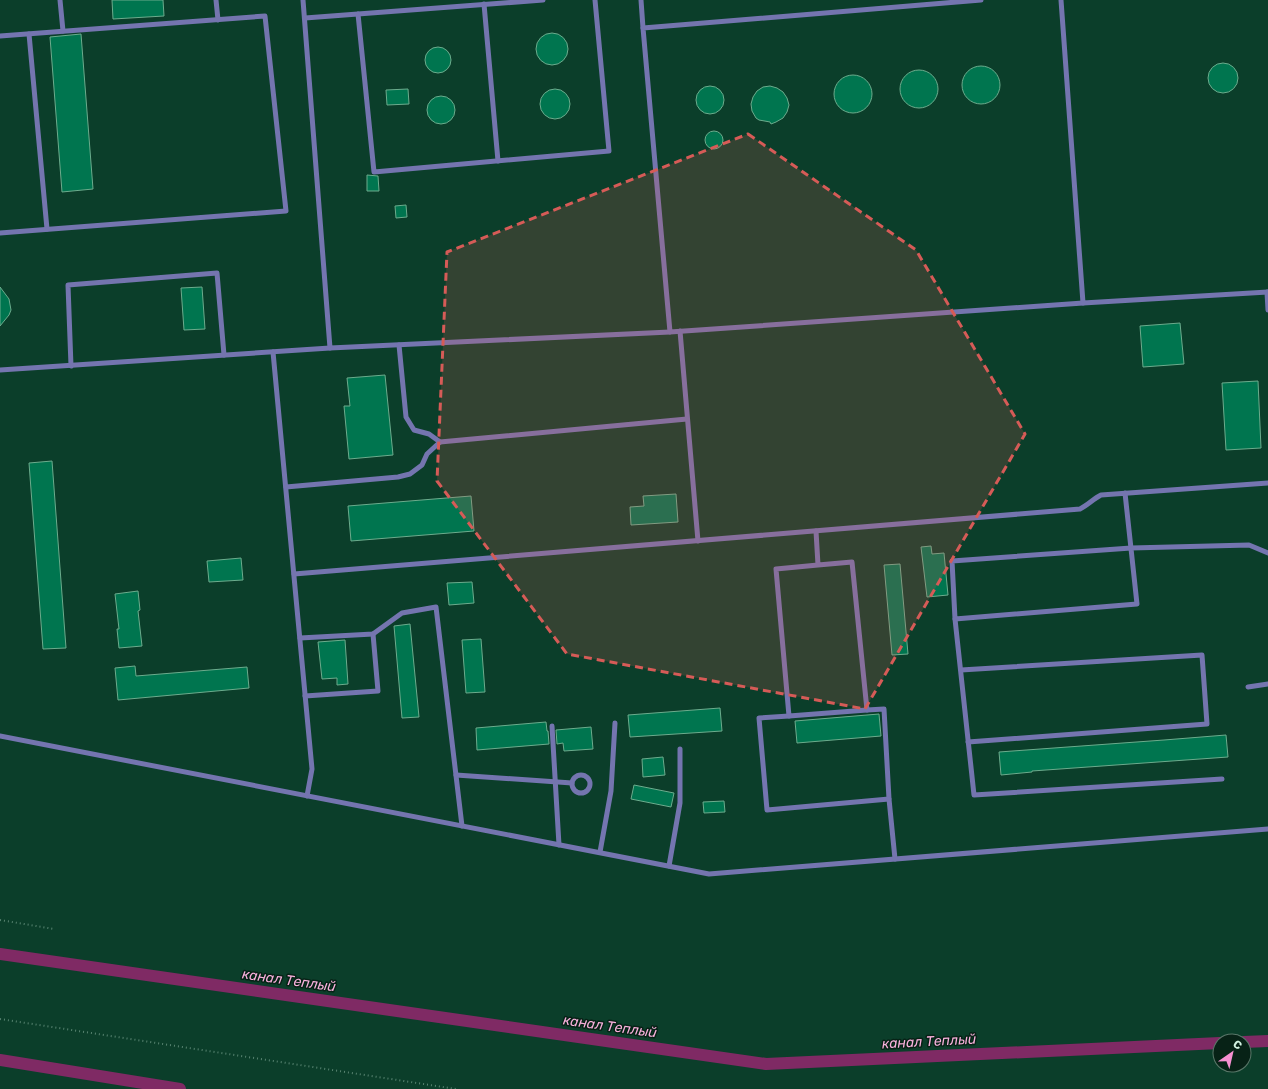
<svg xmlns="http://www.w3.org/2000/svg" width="1268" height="1089" font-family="Rubik,sans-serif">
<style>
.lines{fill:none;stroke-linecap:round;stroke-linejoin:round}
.canal{stroke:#7f2a64;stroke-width:12}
.building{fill:#00754f;stroke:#6cac8d}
.path{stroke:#578370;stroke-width:2;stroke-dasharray:1 3;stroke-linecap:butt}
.service{stroke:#7475af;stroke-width:5}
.marked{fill:#d65b57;fill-opacity:0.2;stroke:#d65b57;stroke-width:3;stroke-dasharray:8 5;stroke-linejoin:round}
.labels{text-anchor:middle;stroke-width:3;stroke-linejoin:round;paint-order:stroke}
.water-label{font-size:14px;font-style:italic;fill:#f8b1dc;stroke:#072216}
</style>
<rect width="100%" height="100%" fill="#0b3e2a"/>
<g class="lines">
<g class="canal">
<path d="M0,954L766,1064L1220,1043"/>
<path d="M1244,1042L1268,1041"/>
<path d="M0,1060L180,1089"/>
</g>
</g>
<g class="building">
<path d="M112,0H163L164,16L113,19Z"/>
<circle cx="552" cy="49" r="16"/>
<path d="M81,34L93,189L62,192L50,37Z"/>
<circle cx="438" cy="60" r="13"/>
<circle cx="1223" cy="78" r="15"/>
<circle cx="981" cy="85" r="19"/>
<circle cx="919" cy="89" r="19"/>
<circle cx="853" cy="94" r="19"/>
<path d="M770,86L777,88L783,92L787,98L789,105L787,112L783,118L776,122L771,124L770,122L759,120L756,118L752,111L751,104L753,97L757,91L763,87Z"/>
<circle cx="710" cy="100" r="14"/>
<circle cx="555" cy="104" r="15"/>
<path d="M408,89L409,104L387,105L386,90Z"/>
<circle cx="441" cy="110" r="14"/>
<circle cx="714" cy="140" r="9"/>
<path d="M367,175L378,176L379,191H367Z"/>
<path d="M406,205L407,217L396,218L395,206Z"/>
<path d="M0,287L9,299L11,310L9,315L0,326Z"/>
<path d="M202,287L205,329L184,330L181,288Z"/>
<path d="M1180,323L1184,364L1143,367L1140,326Z"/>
<path d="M385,375L393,455L349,459L344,406H350L347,378Z"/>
<path d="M1258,381L1261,448L1226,450L1222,383Z"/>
<path d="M52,461L66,648L43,649L29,463Z"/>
<path d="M676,494L678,522L631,525L630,507L644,506L643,496Z"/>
<path d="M471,496L474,531L351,541L348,506Z"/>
<path d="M931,546L932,554L944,553L948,595L927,597L921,547Z"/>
<path d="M241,558L243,580L209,582L207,561Z"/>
<path d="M900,564L908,654L892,655L884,565Z"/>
<path d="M472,582L474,603L449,605L447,583Z"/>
<path d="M138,591L140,610L138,611L142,646L119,648L117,629H119L115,594Z"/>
<path d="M410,624L419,717L402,718L394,626Z"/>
<path d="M481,639L485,692L466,693L462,640Z"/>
<path d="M345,640L348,684L337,685V678L322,679L318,642Z"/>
<path d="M135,666L136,676L247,667L249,688L118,700L115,668Z"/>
<path d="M720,708L722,731L630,737L628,715Z"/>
<path d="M879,714L881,736L797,743L795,721Z"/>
<path d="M546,722L547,731H548L549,744L477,750L476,728Z"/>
<path d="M591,727L593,749L564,751L563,743L557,744L556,730Z"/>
<path d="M1226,735L1228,757L1032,771V772L1001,775L999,752L1164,740Z"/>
<path d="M663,757L665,775L643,777L642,759Z"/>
<path d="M634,785L674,793L671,807L631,799Z"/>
<path d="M724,801L725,812L704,813L703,802Z"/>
</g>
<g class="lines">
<g class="path">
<path d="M0,920L54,929"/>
<path d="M0,1019L456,1089"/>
</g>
<g class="service">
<path d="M60,0L63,31"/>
<path d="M216,0L218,20"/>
<path d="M303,0L330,348L670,332"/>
<path d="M641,0L643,28"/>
<path d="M981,0L643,28L670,332L1083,303"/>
<path d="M1061,0L1083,303L1268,292"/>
<path d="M484,4L498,161"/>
<path d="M358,14L374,172L609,151L595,0"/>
<path d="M305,18L543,0"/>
<path d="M29,34L47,229"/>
<path d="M0,36L265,16L286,211L0,233"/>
<path d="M1267,292L1268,310"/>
<path d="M680,331L698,541"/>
<path d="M399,345L406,417L414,430L429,434L440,442"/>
<path d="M273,352L312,769L307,796"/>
<path d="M71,366L68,285L217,273L224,355"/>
<path d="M0,370L330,348"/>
<path d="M286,487L398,477L410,474L422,465L427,454L440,442L687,419"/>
<path d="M1125,493L1137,604L955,619L952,561L1131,548L1249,545L1268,553"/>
<path d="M816,531L818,565L852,562L867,710L789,716L776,569L818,565"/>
<path d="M294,574L1080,509C1088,505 1093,499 1101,495L1268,483"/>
<path d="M955,619L974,795L1222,779"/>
<path d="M300,638L373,634L402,613L436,607L462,826"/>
<path d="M961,670L1202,655L1207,724L968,742"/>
<path d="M1248,687L1268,684"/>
<path d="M305,696L378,691L373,634"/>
<path d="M789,716L759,718L767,810L889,799L884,709L867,710"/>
<path d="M552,726L559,845"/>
<path d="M0,736L709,874L1268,829"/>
<path d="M456,775L572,783"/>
<circle cx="581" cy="784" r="9"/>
<path d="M889,799L895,859"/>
<path d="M600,852L611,791L615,723"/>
<path d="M669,866L680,803V749"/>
</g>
</g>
<path class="marked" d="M748,134L916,250L1025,434L865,709L567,654L437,481L447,252Z"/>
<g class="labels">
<g class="water-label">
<text transform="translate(289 980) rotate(8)" y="5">канал Теплый</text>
<text transform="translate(610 1026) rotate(8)" y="5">канал Теплый</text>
<text transform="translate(929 1041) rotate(-3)" y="5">канал Теплый</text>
</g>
</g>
<g transform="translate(1232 1053) rotate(34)"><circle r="19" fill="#072216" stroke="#597668"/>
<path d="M0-3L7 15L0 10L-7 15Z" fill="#f690d1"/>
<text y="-6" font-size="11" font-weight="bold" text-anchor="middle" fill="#d4f4e3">С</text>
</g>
</svg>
